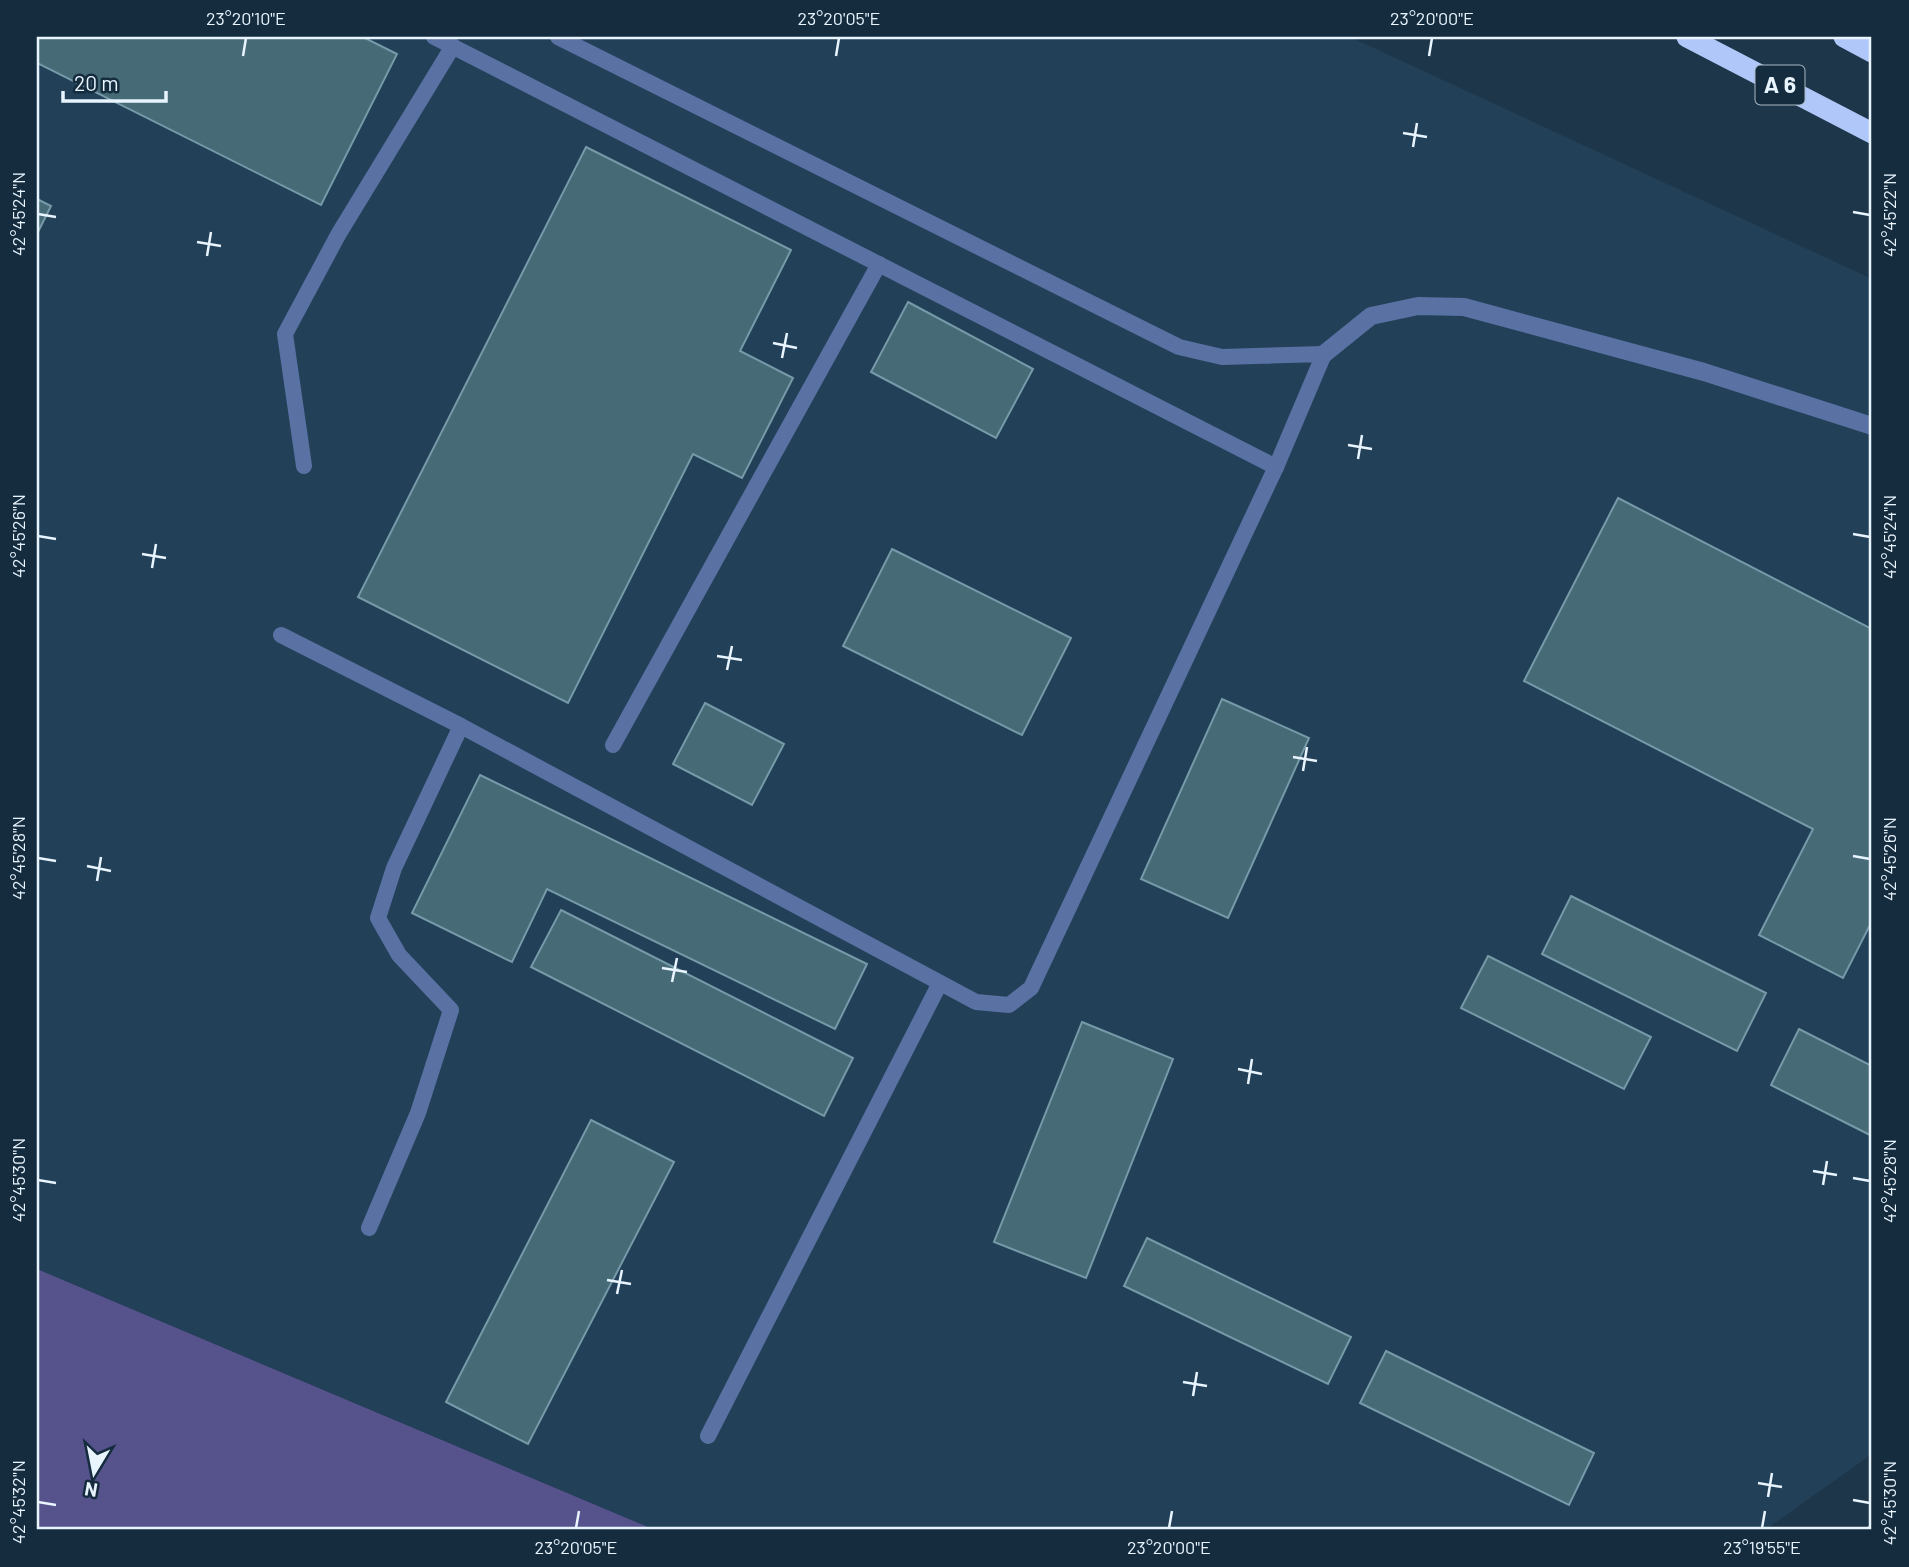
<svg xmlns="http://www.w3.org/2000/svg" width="1909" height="1567" font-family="Barlow,sans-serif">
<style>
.built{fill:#224058}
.green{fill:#56528c}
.building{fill:#476a77;stroke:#769aa8;stroke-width:2}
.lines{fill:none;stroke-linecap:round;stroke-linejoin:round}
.lane{stroke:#5a71a3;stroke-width:16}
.street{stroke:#5a71a3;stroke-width:18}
.highway{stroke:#b0c7f9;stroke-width:21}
.rail-casing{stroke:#becdd9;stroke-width:8}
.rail{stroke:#142c3e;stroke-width:5;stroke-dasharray:16;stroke-linecap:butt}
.ticks{fill:none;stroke:#e8f4fe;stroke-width:2.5}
.labels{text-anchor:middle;stroke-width:6;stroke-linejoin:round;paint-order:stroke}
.shield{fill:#142c3e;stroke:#a8b8c4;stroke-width:2}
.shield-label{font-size:23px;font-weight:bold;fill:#e8f4fe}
.neatline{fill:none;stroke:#e8f4fe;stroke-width:2.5}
.ticks-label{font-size:18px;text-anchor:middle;fill:#e8f4fe}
</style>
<rect width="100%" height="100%" fill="#1e3649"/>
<path class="built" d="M37,37H1350L1872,279V1454L1765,1530H655L37,1269Z"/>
<path class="green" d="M37,1269L655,1530H37Z"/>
<g class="building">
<path d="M37,37H363L397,54L321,205L37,63Z"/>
<path d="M586,147L791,250L740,351L793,378L742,478L693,454L568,703L358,597Z"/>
<path d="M37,199L51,206L37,234Z"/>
<path d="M908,302L1033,369L996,438L871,372Z"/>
<path d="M1618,498L1872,629V921L1843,978L1759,935L1813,829L1524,681Z"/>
<path d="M892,549L1071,638L1022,735L843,646Z"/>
<path d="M1222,699L1309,738L1228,918L1141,879Z"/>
<path d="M705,703L784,744L752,805L673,764Z"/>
<path d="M480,775L867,964L835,1029L547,889L512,962L412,913Z"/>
<path d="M1571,896L1766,993L1737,1051L1542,954Z"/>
<path d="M561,910L853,1058L824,1116L531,967Z"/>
<path d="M1488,956L1651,1037L1624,1089L1461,1008Z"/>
<path d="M1082,1022L1173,1059L1086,1278L994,1242Z"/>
<path d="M1799,1029L1872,1066V1136L1771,1085Z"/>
<path d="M591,1120L674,1162L528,1444L446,1402Z"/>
<path d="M1147,1238L1351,1337L1328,1384L1124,1286Z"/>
<path d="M1386,1351L1594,1453L1569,1505L1360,1403Z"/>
</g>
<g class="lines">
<g class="lane">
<path d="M434,37L1276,467"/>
<path d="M304,466L285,334L338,235L453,46"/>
<path d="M281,635L461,726L976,1002L1009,1005L1031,988L1276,467L1324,354L1222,357L1179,347L558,37"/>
<path d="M613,745L879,264"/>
<path d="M369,1228L418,1113L451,1010L399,955L378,918L394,868L461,726"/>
<path d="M708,1436L940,983"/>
</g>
<path class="street" d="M1324,354L1371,316L1418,306L1464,307L1704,372L1872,426"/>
<g class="highway">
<path d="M1687,37L1872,133"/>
<path d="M1844,37L1872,52"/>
</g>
<defs>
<path id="rail" d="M1870,1530L1872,1529"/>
</defs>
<use href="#rail" class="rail-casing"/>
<use href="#rail" class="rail"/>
</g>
<path class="ticks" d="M243,56L246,38M836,56L839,38M1429,56L1432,38M1403,133L1427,137M1413,147L1417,123M1853,212L1870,215M38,214L56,217M197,242L221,246M207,256L211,232M773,343L797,348M782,358L787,333M1348,445L1372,449M1358,459L1362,435M1853,534L1870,537M38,536L56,539M142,554L166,558M152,568L156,544M717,656L742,660M727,670L732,646M1293,757L1317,761M1303,771L1307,747M1853,856L1870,859M38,858L56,861M87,866L111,871M97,881L101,857M662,968L687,972M672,982L677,958M1238,1069L1262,1074M1248,1084L1252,1059M1813,1171L1837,1175M1853,1178L1870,1181M38,1180L56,1183M1823,1185L1827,1161M607,1280L631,1284M617,1294L622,1270M1183,1382L1207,1386M1193,1396L1197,1372M1758,1483L1782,1487M1768,1497L1772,1473M1853,1500L1870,1503M38,1502L56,1505M576,1528L579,1511M1169,1528L1172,1511M1762,1528L1765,1511"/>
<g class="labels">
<rect class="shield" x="1755.5" y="65.5" width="49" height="39" rx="5"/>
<g class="shield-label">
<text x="1780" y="93">A 6</text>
</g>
</g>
<rect width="1909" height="1567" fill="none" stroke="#142c3e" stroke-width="77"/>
<g transform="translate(94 1473) rotate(190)" stroke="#142c3e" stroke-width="5" paint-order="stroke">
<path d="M0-5L12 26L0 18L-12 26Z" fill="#e8f4fe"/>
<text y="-10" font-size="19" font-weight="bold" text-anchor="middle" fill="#e8f4fe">N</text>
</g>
<path d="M63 91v10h103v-10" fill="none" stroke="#e8f4fe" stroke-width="3.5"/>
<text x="74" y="91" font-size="21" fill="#e8f4fe" stroke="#142c3e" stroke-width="5" paint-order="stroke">20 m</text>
<rect x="38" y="38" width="1832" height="1490" class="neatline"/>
<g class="ticks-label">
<text x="246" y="25">23°20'10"E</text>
<text x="839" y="25">23°20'05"E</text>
<text x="1432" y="25">23°20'00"E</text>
<text transform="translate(19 214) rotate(-90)" y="6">42°45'24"N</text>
<text transform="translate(1890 215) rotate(-90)" y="6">42°45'22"N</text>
<text transform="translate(19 536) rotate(-90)" y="6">42°45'26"N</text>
<text transform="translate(1890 537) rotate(-90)" y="6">42°45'24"N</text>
<text transform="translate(19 858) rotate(-90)" y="6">42°45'28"N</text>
<text transform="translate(1890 859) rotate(-90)" y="6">42°45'26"N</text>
<text transform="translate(19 1180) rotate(-90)" y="6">42°45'30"N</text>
<text transform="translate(1890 1181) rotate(-90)" y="6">42°45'28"N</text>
<text transform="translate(19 1502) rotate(-90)" y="6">42°45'32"N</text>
<text transform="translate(1890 1503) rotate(-90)" y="6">42°45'30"N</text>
<text x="576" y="1554">23°20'05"E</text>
<text x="1169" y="1554">23°20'00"E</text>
<text x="1762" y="1554">23°19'55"E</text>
</g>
</svg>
